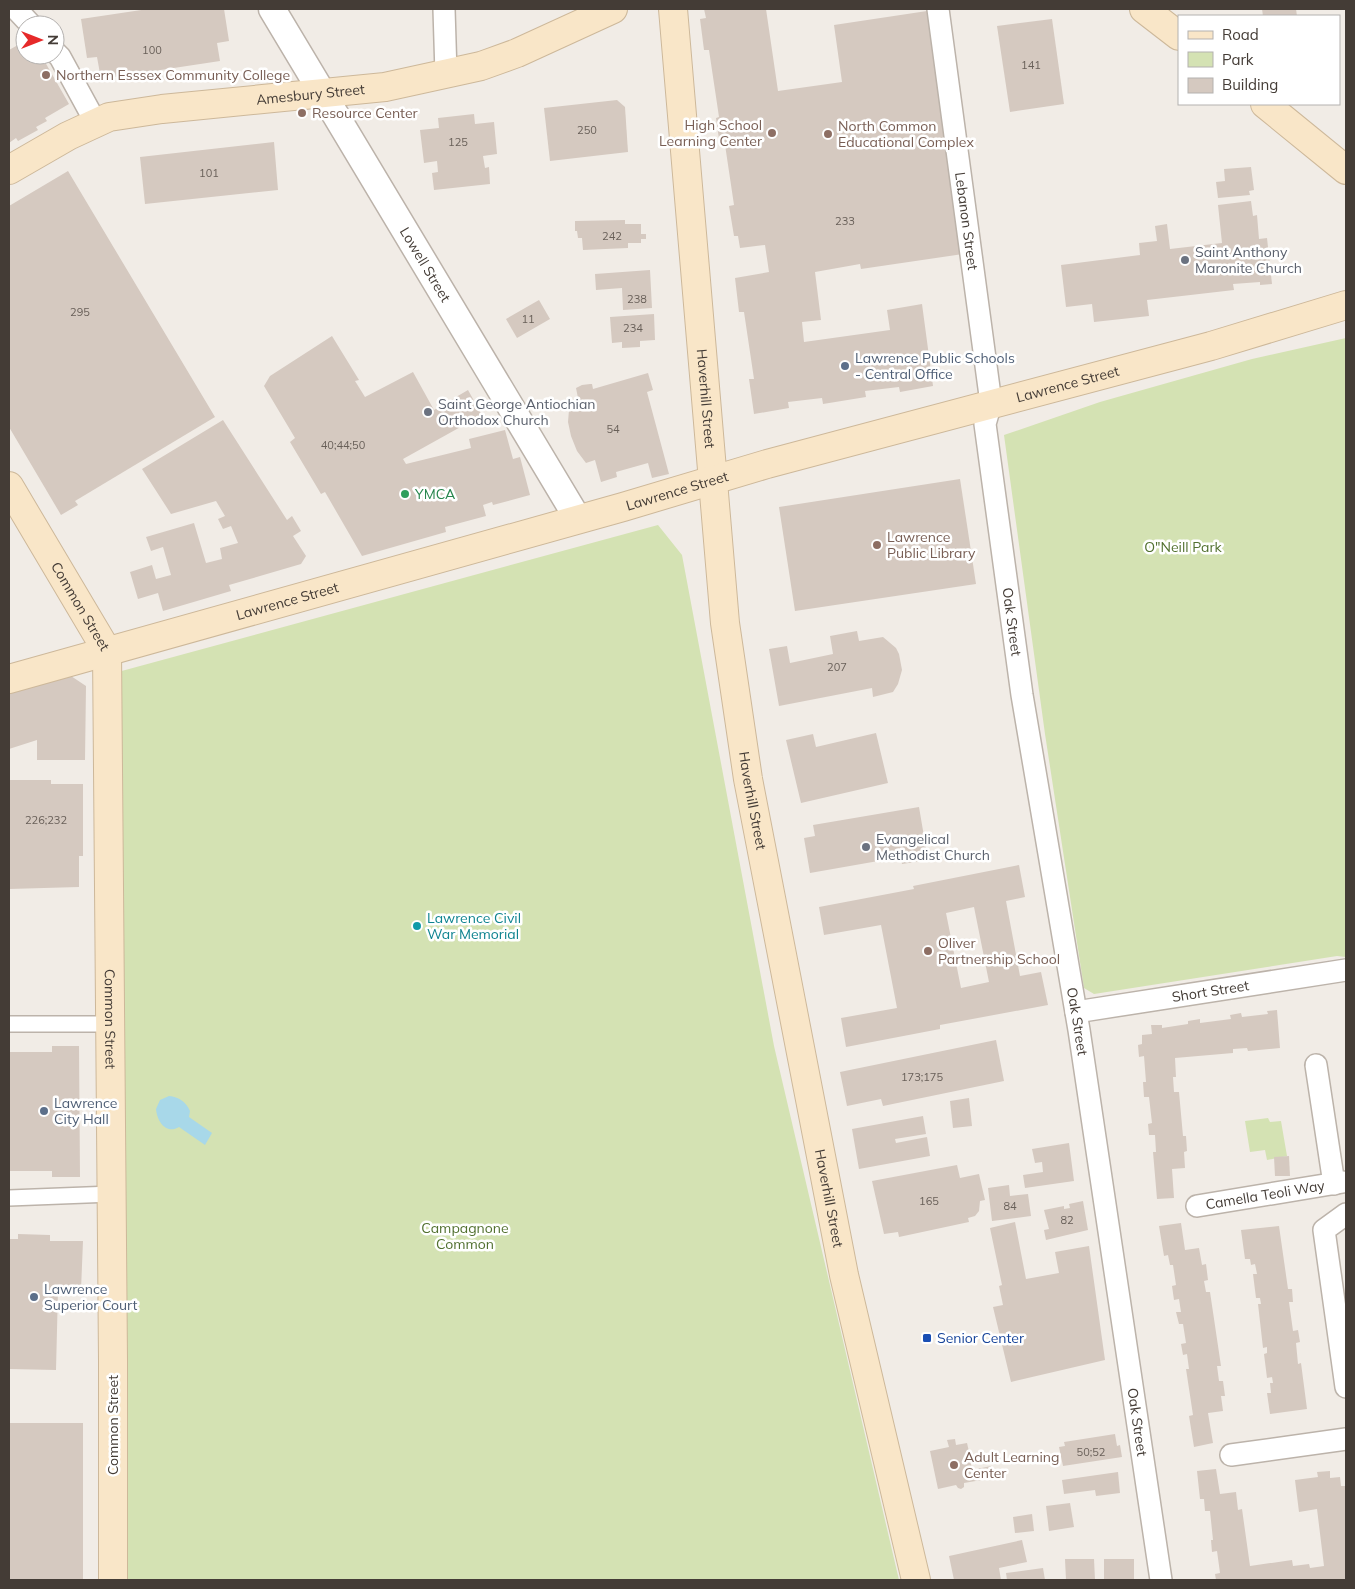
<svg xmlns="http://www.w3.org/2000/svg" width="1355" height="1589" font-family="Mulish,sans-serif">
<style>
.green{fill:#d4e2b3}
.water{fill:#a8d8e9}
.building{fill:#d5c9c0;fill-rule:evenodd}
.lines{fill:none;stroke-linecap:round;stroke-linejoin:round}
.pedestrian-casing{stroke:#bcb3aa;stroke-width:18}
.minor-casing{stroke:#bcb3aa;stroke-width:24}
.tertiary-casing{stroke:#bcb3aa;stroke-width:29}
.secondary-casing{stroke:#cdb89a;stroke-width:30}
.pedestrian{stroke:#fff;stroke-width:15}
.minor{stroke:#fff;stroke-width:21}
.tertiary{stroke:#fff;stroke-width:26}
.secondary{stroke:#f9e6c8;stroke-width:28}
.education-dot{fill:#8d6e63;stroke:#fff;stroke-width:2}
.worship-dot{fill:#6b7280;stroke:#fff;stroke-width:2}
.service-dot{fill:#5c6f8a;stroke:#fff;stroke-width:2}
.leisure-dot{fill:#2e9e5b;stroke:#fff;stroke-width:2}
.culture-dot{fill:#0f9aa8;stroke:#fff;stroke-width:2}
.transit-dot{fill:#1a4fb4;stroke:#fff;stroke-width:2}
.labels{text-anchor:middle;stroke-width:5;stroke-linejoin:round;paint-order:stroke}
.number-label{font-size:11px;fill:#685f58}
.education-label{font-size:14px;fill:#785e54;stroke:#fff;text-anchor:start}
.street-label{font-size:14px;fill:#443c36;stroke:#fff}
.worship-label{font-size:14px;fill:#5b616d;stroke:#fff;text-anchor:start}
.service-label{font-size:14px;fill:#4e5e75;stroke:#fff;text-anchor:start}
.leisure-label{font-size:14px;fill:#27864d;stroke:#fff;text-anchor:start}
.park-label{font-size:14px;fill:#51702f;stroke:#fff}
.culture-label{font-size:14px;fill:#0d838f;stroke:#fff;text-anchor:start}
.transit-label{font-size:14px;fill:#164399;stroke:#fff;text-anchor:start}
</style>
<rect width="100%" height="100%" fill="#f1ece6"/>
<g class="green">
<path d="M1346,338V957L1337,956L1094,994L1084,988L1045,734L1004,435L1100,402L1252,359Z"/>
<path d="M658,525L682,555L774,1046L899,1580H124L118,672Z"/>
<path d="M1268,1118L1270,1122L1281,1121L1287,1156L1267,1160L1265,1150L1250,1152L1245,1121Z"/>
</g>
<path class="water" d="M169,1096C179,1097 186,1102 190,1111L189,1117L212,1133L205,1145L179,1127C166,1135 157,1121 156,1109L160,1100Z"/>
<g class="building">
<path d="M148,9H224L229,41L217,43L220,61L101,79L97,57L87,58L81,19Z"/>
<path d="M704,9H766L778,91L842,82L834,25L927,11L963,254L861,269L860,264L815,272L821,320L802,322L804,342L890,330L887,310L922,304L933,386L900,392L899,387L865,391L866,397L823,404L822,398L788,402L789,408L754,414L749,379H754L744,312H739L735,278L769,272L765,245L740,248L738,236H734L729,206L734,205L724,138L719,139L716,118L719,117L709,50H704L700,19L706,18Z"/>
<path d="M1262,9H1296L1297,16H1263Z"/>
<path d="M1052,19L1064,104L1010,112L997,26Z"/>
<path d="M25,41V55H41L69,104L45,118L47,121L36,127L38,130L18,141L16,138L9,143V50Z"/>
<path d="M617,100L625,107L628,152L550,161L544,108Z"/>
<path d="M474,114L475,124L494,122L497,154L483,156L485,168L489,167L490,184L434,190L432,173L438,172L437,161L424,163L420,130L439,128L438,118Z"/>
<path d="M274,142L278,190L145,204L140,157Z"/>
<path d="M1251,167L1254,190L1249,191L1250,195L1218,198L1216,182L1225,181L1224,169Z"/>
<path d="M68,171L215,417L75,501L78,505L61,515L9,427V206Z"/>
<path d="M1251,201L1253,216L1257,215L1259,239L1267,238L1272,284L1260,285V282L1233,284L1234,290L1147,300L1149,316L1094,322L1092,304L1066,307L1061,265L1140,255L1139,243L1157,241L1155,226L1167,224L1170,249L1222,243L1218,205Z"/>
<path d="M625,220V224H641V234H646V239H641V243H628V248L583,250L582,238H578L577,231H575V221Z"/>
<path d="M650,270L652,308L623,310L622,288L596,290L595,274Z"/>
<path d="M539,300L550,319L517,338L506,319Z"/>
<path d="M654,314L655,340L640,341V347L622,348V342L612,343L610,317Z"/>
<path d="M332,336L359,380L355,381L365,397L413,372L434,410L468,390L482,415L403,459L406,464L471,448L469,439L505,430L513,459L520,457L530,495L493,505L492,502L483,505L486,516L445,527L446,532L362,556L325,492L321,494L290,442L295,438L264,386L270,376Z"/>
<path d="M648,373L653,390L647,392L669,474L652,478L648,463L616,472L617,477L601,482L595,460L586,463L577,451L571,436L568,422L569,410L570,401L578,398L576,388L582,385L590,384H592L593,389Z"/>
<path d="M223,420L287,520L292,516L301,531L293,536L306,556L301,564L229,585L231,591L163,611L158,593L138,599L130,572L152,565L156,579L171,575L163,547L151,551L146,537L194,523L206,563L222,559L220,548L238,543L231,526L223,529L218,519L225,516L216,501L171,514L142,469Z"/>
<path d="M960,479L976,584L795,611L779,507Z"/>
<path d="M857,631L859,641L883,637L896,648L899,654L902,670L898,684L893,692L873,697L872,688L779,706L769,649L787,646L790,663L833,654L830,636Z"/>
<path d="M71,676L86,686L85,760H37V740L9,749V692Z"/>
<path d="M876,733L888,783L801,803L786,740L813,734L816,747Z"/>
<path d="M9,780H51V784H83V856H79V887L9,889Z"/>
<path d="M919,807L928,860L902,864L901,857L810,873L804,838L815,836L813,825Z"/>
<path d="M1019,865L1025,897L1006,901L1020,976L1041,972L1048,1005L940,1025V1029L846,1047L841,1018L897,1008L881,925L824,935L819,907L914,889L913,886ZM974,907L989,982L961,988L946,913Z"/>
<path d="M1277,1010L1280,1048L1248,1051L1247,1048L1233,1049V1053L1175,1058L1176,1077H1173L1174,1092H1179L1183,1136H1186L1187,1151L1184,1152L1185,1168L1172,1169L1174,1198L1157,1199L1153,1152H1156L1155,1135H1149L1148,1124L1152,1123L1149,1097H1144L1143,1082H1146L1144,1056L1139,1057L1138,1045L1142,1044V1035L1152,1034L1151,1025H1162V1028L1188,1024V1021L1200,1019V1023L1231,1019L1230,1015L1241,1013L1242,1017L1268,1014L1267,1011Z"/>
<path d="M996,1040L1004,1081L883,1106L881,1099L847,1106L840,1072Z"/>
<path d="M52,1046H79L80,1177H52V1171H9V1052H52Z"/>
<path d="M969,1098L972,1126L953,1128L950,1101Z"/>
<path d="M923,1116L926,1134L895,1139L896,1143L927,1137L930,1156L859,1169L852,1129Z"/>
<path d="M1069,1143L1074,1181L1025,1188L1023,1175L1043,1172L1042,1162L1035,1163L1032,1149Z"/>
<path d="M1289,1156L1290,1176H1275L1274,1157Z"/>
<path d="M957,1165L960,1178L979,1174L985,1200L980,1201L979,1211L975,1216L968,1218L969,1222L899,1237L898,1232L884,1234L872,1181Z"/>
<path d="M1009,1185L1010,1196L1028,1194L1031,1216L992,1221L988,1188Z"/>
<path d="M1083,1201L1088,1230L1046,1240L1044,1230L1049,1229L1044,1210L1064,1206V1209L1070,1208L1069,1204Z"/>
<path d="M1015,1222L1026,1279L1059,1273L1055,1252L1089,1246L1105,1360L1011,1382L993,1307L1003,1305L999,1286L1002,1285L990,1228Z"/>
<path d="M1181,1223L1185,1250L1199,1248L1202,1265L1206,1264L1208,1280L1204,1281L1206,1292H1210L1221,1366H1217L1219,1381H1223L1225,1396H1221L1223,1411L1208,1413L1213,1443L1194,1447L1189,1416L1193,1415L1186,1369H1189L1187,1354L1183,1355L1181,1344L1186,1343L1183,1324H1179L1176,1312H1181L1179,1299L1174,1300L1172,1286L1176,1285L1173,1265H1170L1168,1255L1164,1256L1159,1226Z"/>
<path d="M1279,1226L1288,1289H1292L1293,1302H1289L1293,1331L1298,1330L1300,1342L1296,1343L1298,1364L1301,1363L1307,1409L1270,1414L1267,1393H1271L1270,1383H1273L1272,1377L1267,1378L1264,1354L1267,1353V1347L1263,1348L1258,1304H1261L1260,1298H1256L1253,1274H1257L1255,1264L1251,1265L1250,1259H1245L1241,1230Z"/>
<path d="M18,1234L50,1235V1241H83L81,1290H58L56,1370L9,1369V1239H18Z"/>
<rect x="9" y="1423" width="74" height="157"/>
<path d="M1115,1434L1117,1446L1120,1445L1122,1457L1063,1466L1059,1447L1065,1446L1064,1442Z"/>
<path d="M955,1439L956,1445L967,1443L970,1456L974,1455L976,1463L971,1464L972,1470L991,1466L993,1478L964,1483V1487L961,1489L958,1488L956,1485L938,1489L930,1451L949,1447L947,1440Z"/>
<path d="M1216,1469L1220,1494L1236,1492L1238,1510L1242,1509L1250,1566L1292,1560L1293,1566L1309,1564L1310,1568L1324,1566L1317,1509L1299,1512L1295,1480L1318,1477L1317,1472L1330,1471V1478L1340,1477L1341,1486H1346V1580H1216L1215,1574L1220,1573L1217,1551L1212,1552L1211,1540H1213L1210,1511H1205L1204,1499H1200L1197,1471Z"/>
<path d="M1118,1472L1120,1493L1096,1496L1095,1490L1064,1494L1062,1480Z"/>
<path d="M1070,1503L1074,1527L1049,1531L1046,1506Z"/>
<path d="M1032,1514L1034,1531L1015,1533L1013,1517Z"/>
<path d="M1022,1540L1027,1562L999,1568L1001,1580H954L949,1556Z"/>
<path d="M1065,1559H1094L1095,1580H1066Z"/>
<rect x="1104" y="1559" width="30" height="21"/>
<path d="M1043,1568L1045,1580H1007L1006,1573Z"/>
</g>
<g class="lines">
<defs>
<g id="pedestrian">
<path d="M9,1024H110"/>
<path d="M9,1198L112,1194"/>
</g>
<g id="minor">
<path d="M16,9L31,25"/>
<path d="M444,9L446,74"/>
<path id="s1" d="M938,9L991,403L985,424L1022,695L1079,1030L1161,1580"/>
<path d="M55,52L60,57L96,123"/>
<path id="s2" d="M1076,1012L1346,970"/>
<path d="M1316,1065L1334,1184"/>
<path id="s3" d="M1197,1206L1343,1182"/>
<path d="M1346,1214L1324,1230L1346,1387"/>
<path d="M1231,1455L1346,1439"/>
</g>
<g id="tertiary">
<path id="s4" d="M272,9L578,519"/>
</g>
<g id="secondary">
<path id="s5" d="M673,9L725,623L748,779L844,1275L916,1580"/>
<path d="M1144,9L1179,36"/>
<path d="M1265,104L1346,170"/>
<path id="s6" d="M9,170L68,136L109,117L162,109L385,87L481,66L517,53L613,9"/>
<path id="s7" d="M9,486L107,651L113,1361V1580"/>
<path id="s8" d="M9,679L623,507L767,464L1211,346L1346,305"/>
</g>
</defs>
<use href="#pedestrian" class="pedestrian-casing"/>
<use href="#minor" class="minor-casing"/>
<use href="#tertiary" class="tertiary-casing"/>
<use href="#secondary" class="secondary-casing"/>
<use href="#pedestrian" class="pedestrian"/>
<use href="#minor" class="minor"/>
<use href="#tertiary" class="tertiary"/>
<use href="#secondary" class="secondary"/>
</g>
<g class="education-dot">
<circle cx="46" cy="75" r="5"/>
<circle cx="302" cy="113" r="5"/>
<circle cx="772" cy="133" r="5"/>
<circle cx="828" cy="134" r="5"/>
<circle cx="877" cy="545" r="5"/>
<circle cx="928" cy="951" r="5"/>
<circle cx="954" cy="1465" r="5"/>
</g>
<g class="worship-dot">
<circle cx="1185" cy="260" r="5"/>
<circle cx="428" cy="412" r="5"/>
<circle cx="866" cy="847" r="5"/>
</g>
<g class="service-dot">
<circle cx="845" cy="366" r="5"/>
<circle cx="44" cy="1111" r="5"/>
<circle cx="34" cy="1297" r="5"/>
</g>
<circle class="leisure-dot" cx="405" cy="494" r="5"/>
<circle class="culture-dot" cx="417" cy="926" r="5"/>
<rect class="transit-dot" x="922" y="1333" width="10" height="10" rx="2.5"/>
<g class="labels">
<g class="number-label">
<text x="152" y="54">100</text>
<text x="1031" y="69">141</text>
<text x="587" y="134">250</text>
<text x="458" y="146">125</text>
<text x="209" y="177">101</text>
<text x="845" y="225">233</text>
<text x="612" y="240">242</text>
<text x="637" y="303">238</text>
<text x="80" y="316">295</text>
<text x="528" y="323">11</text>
<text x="633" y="332">234</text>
<text x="613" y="433">54</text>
<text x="343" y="449">40;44;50</text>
<text x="837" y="671">207</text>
<text x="46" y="824">226;232</text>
<text x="922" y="1081">173;175</text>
<text x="929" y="1205">165</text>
<text x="1010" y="1210">84</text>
<text x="1067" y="1224">82</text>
<text x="1091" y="1456">50;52</text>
</g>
<g class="education-label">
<text x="56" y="80">Northern Esssex Community College</text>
<text x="312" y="118">Resource Center</text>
<text x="762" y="130" text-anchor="end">High School<tspan x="762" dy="16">Learning Center</tspan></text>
<text x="838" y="131">North Common<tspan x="838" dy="16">Educational Complex</tspan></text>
<text x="887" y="542">Lawrence<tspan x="887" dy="16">Public Library</tspan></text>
<text x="938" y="948">Oliver<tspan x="938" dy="16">Partnership School</tspan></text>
<text x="964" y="1462">Adult Learning<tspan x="964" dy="16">Center</tspan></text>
</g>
<g class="street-label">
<text dy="5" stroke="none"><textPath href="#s6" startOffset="316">Amesbury Street</textPath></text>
<text dy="5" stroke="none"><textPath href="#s1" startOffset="214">Lebanon Street</textPath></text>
<text dy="5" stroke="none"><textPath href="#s4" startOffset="298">Lowell Street</textPath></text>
<text dy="5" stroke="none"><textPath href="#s8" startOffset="1099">Lawrence Street</textPath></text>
<text dy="5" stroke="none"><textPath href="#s5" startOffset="391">Haverhill Street</textPath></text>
<text dy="5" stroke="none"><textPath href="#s8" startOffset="694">Lawrence Street</textPath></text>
<text dy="5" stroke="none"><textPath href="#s8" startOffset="289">Lawrence Street</textPath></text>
<text dy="5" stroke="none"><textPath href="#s7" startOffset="140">Common Street</textPath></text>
<text dy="5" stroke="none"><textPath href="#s1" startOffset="619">Oak Street</textPath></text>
<text dy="5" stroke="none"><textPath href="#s5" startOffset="796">Haverhill Street</textPath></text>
<text dy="5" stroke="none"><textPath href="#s2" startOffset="136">Short Street</textPath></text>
<text dy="5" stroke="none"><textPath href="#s7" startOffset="560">Common Street</textPath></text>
<text dy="5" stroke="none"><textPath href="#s1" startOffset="1024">Oak Street</textPath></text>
<text dy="5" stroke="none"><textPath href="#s3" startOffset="69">Camella Teoli Way</textPath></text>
<text dy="5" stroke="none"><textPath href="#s5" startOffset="1201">Haverhill Street</textPath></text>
<text dy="5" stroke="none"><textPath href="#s1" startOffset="1429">Oak Street</textPath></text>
<text transform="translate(113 1425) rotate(-90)" y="5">Common Street</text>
</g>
<g class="worship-label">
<text x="1195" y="257">Saint Anthony<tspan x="1195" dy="16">Maronite Church</tspan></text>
<text x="438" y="409">Saint George Antiochian<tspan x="438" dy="16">Orthodox Church</tspan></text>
<text x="876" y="844">Evangelical<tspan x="876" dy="16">Methodist Church</tspan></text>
</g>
<g class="service-label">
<text x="855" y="363">Lawrence Public Schools<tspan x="855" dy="16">- Central Office</tspan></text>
<text x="54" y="1108">Lawrence<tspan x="54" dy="16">City Hall</tspan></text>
<text x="44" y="1294">Lawrence<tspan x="44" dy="16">Superior Court</tspan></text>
</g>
<g class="leisure-label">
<text x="415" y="499">YMCA</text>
</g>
<g class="park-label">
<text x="1183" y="552">O"Neill Park</text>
<text x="465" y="1233">Campagnone<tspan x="465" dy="16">Common</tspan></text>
</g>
<g class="culture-label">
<text x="427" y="923">Lawrence Civil<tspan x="427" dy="16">War Memorial</tspan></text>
</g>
<g class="transit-label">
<text x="937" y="1343">Senior Center</text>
</g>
</g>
<rect width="1355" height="1589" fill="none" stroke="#443c36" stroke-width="20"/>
<rect x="1178" y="15" width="162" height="90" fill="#ffffff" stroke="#b4b1af"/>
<rect x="1188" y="31" width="25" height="8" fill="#f9e6c8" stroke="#b4b1af"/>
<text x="1222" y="40" font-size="15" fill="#443c36">Road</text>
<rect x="1188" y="52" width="25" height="15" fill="#d4e2b3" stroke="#b4b1af"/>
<text x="1222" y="65" font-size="15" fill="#443c36">Park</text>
<rect x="1188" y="78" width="25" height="15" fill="#d5c9c0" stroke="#b4b1af"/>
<text x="1222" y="90" font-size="15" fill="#443c36">Building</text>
<g transform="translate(40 40) rotate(90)"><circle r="24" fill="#ffffff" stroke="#b4b1af"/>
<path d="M0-4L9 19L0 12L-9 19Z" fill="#e62929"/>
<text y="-8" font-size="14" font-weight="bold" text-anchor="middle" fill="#443c36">N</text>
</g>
</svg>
